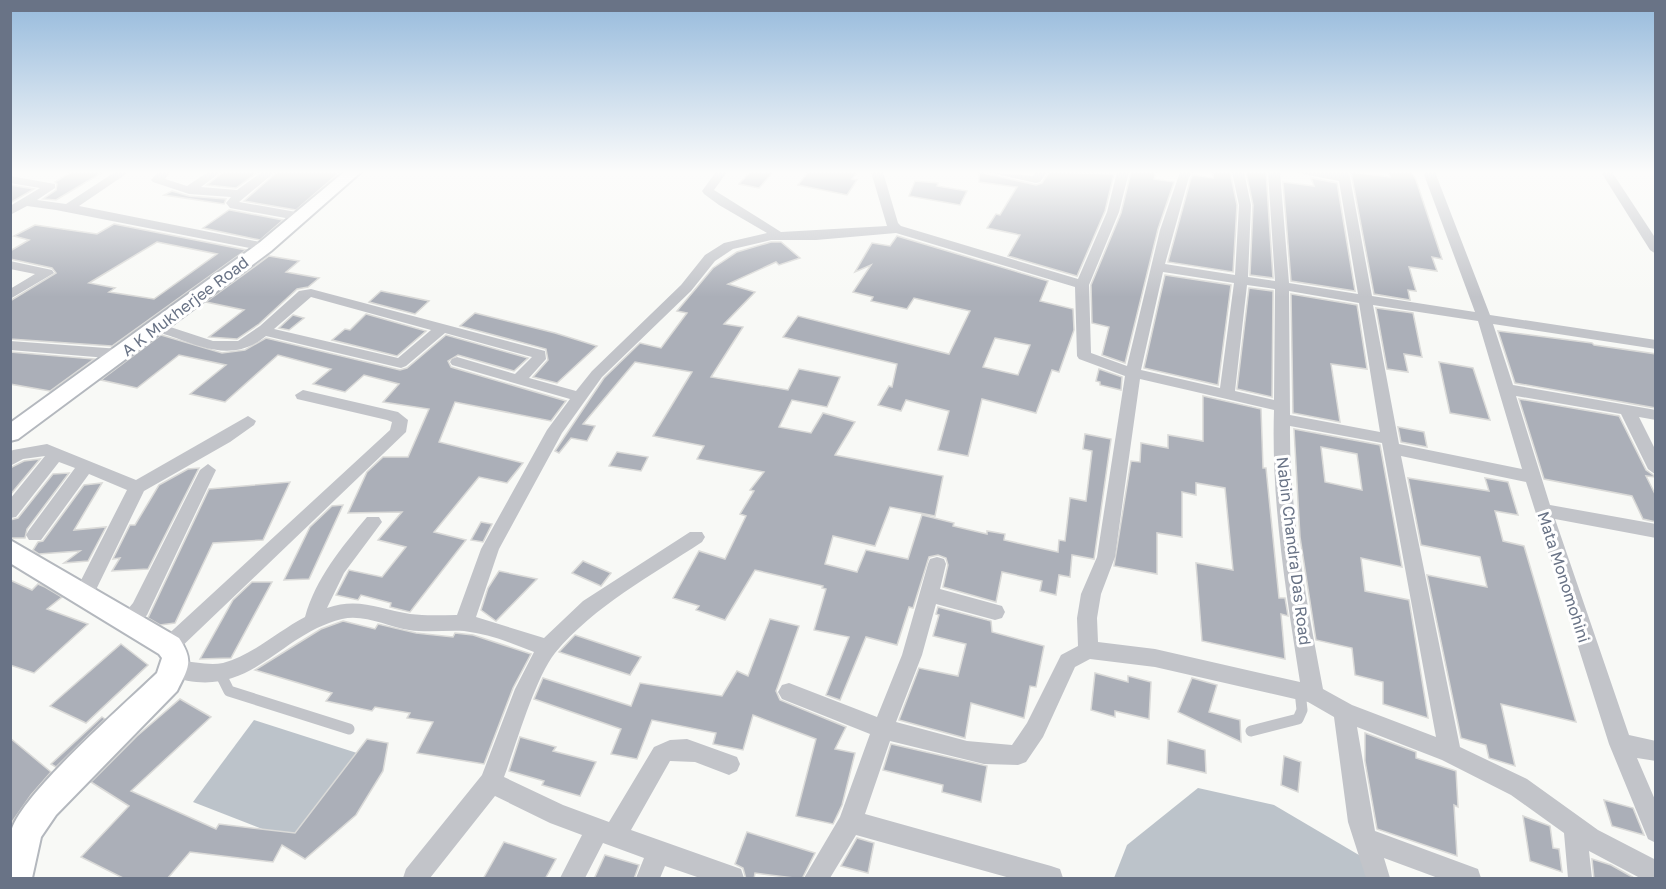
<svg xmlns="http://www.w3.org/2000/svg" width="1666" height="889" font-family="'Golos Text',sans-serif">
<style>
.water{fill:#bcc3ca}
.building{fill:#abafb8;stroke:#dadad8;stroke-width:1.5;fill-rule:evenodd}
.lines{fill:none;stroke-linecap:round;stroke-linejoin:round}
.secondary-casing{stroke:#b4b8be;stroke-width:4}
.lane{stroke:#c2c4c9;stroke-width:11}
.street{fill:#c2c4c9;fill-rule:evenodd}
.secondary{fill:#fff;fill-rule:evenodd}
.labels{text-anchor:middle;stroke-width:6;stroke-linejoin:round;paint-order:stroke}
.street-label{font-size:16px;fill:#697386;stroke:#fff}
</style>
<rect width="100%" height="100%" fill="#f8f9f6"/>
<g class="water">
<path d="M254,720L357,753L293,841L193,802Z"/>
<path d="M1198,788L1274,805L1381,868L1388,878H1114L1127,845Z"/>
</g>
<g class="building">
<path d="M71,172H103L56,200L43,199L56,190L57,184L55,182Z"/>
<path d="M223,172H258L236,188L207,185Z"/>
<path d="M277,172H340L296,210L244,201Z"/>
<path d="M750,172H773L759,188L739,184Z"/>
<path d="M808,172H857L852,179L857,180L847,195L798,185Z"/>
<path d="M979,172L1036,185L1042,183L1049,172L1114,174L1105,211L1077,276L1008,256L1020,235L987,228L996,214L1000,215L1017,187L979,182Z"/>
<path d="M1131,172H1156L1154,179L1174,182L1158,229L1125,363L1102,355L1109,327L1092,323L1091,285L1121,213Z"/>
<path d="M1213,172H1230L1237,205L1233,272L1168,262L1191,178L1193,175L1213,178Z"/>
<path d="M1246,172H1266L1273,278L1250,275L1253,205Z"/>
<path d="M1351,172L1390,177L1388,172H1412L1416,180L1442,259L1432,257L1437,271L1409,267L1416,291L1408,290L1410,300L1374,294Z"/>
<path d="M1311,178L1337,183L1355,291L1291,281L1283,182L1314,186Z"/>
<path d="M915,181L938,183L937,186L967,191L960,205L909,196Z"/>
<path d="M10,185L34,189L10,203Z"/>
<path d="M172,191L189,196L226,199L224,204L164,195Z"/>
<path d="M229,210H230L283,220L260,240L203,228Z"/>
<path d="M114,224L246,250L112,346L10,339V301L56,273L52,268L10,259V251L29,240L14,236L35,225L97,234ZM157,242L217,254L154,299L109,292L115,288L89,283Z"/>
<path d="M897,236L1048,281L1040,301L1073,309L1074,330L1059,372L1052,370L1036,413L982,399L968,456L938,450L949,411L906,400L901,411L878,405L889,386L892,387L897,364L783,337L798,316L949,354L970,311L914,298L907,309L871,301L873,297L853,292L871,265L855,272L872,243L890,246ZM995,338L1030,345L1018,375L983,367Z"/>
<path d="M771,242H781L800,258L779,265L776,262L728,284L755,292L724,324L743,327L711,377L788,390L799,369L840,377L827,407L792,400L779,427L811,433L823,413L855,422L835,455L943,476L935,516L890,507L875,546L833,536L825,564L857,572L866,550L908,559L922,515L954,523L953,526L987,534V531L1005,534L1004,540L1058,552L1059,540L1065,541L1070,498L1086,501L1092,451L1083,449L1085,434L1111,439L1094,559L1072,555L1070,577L1059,575L1056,595L1040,591L1042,581L1002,572L996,602L943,587L948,565L946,558L938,555L929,557L913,608L909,607L897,645L866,637L840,700L826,695L849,637L814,630L826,589L822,588L823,586L755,570L725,620L696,610L699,606L673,598L699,551L725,559L746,516L740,514L754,491L750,490L764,472L697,459L704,446L653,436L692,372L635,362L583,424L595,426L587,441L571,438L559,453L555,451L604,378L640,343L661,348L687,313L677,311L713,268L737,252Z"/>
<path d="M269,256L299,261L286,272L319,278L308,287L297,289L259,324L237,339L209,337L244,310L206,302Z"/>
<path d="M1165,275L1231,285L1218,385L1144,368Z"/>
<path d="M1249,288L1273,291L1272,397L1237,389Z"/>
<path d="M381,291L429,301L415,314L369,302Z"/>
<path d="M1291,294L1357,305L1367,369L1331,364L1340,422L1293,413Z"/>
<path d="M1376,308L1413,313L1422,357L1404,354L1408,372L1387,369Z"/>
<path d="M475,313L555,333L597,346L557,383L533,377L548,360L546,349L460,326Z"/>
<path d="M366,314L426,331L397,356L332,340L345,329L350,330Z"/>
<path d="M293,315L304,318L289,330L279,328Z"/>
<path d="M1498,331L1592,343L1594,345L1656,354V408L1515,383Z"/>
<path d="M161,335L222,353L245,350L266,338L400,370L407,368L446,335L528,358L514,371L458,355L448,361L451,367L566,401L551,421L455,402L439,442L523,463L507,483L479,477L434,532L466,540L410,612L390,607L391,603L361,595L358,600L336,595L349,570L382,577L406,547L378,540L402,512L348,513L367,472L383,457H408L429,409L383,402L399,384L364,375L345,392L313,384L331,369L278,355L225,402L190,394L226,365L179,355L137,388L101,380Z"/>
<path d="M10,352L94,359L50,391L10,384Z"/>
<path d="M1439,362L1473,368L1490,420L1450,413Z"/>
<path d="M1099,369L1122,377L1121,390L1100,385V382L1096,381Z"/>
<path d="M1203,396L1261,409L1263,468H1266L1279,598H1285L1288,616L1281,614L1285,659L1202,641L1196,563L1233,570L1225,488L1196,483V495L1182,492V537L1157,533V574L1114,566L1131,461L1140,462L1141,443L1168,448V435L1203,441Z"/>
<path d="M1519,399L1619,416L1646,470L1656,477L1646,476L1656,496V522L1643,519L1632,496L1544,479Z"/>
<path d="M1398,427L1424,432L1427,447L1401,442Z"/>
<path d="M1294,429L1380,445L1402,567L1361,558L1365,591L1409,600L1428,718L1383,704V682L1355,675L1352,648L1316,640L1300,537ZM1321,447L1357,454L1362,490L1325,482Z"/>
<path d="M617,452L648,457L641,471L609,466Z"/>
<path d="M40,459L10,495V468L24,461Z"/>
<path d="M199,468L148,569L112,571L120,558L113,559L130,525H135L159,485L188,469Z"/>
<path d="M69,473L27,529L25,538H10V520L18,518L53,474Z"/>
<path d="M1408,478L1489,491L1485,478L1508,482L1518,515L1495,511L1503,541L1524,546L1576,722L1501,704L1515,766L1489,758L1486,745L1461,738L1427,575L1487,587L1480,557L1421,545Z"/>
<path d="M290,482L263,540L213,543L175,623L160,625L148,618L209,489Z"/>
<path d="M102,483L74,530L106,527L88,561L64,563L80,551L39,554L33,550L38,542L43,541L84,485Z"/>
<path d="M343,505L309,579L284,580L310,527L332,506Z"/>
<path d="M481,522L492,524L483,542L471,540Z"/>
<path d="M583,561L611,573L601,586L572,573Z"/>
<path d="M499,571L537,579L496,621L481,610L488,588Z"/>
<path d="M10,580L32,590L38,584L45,587L62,597L47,609L88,624L34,673L10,665Z"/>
<path d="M252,582H272L231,658L200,659L233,600Z"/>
<path d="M938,607L991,621L992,632L1044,646L1036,687L1030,686L1024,718L971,703L965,738L899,720L919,668L958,676L966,644L933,636L939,615L936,614Z"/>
<path d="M770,619L799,626L776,691L780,700L846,727L835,749L855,753L842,805L833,824L796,816L816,739L753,715L743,750L713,744L716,733L652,720L637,759L611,754L621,729L534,699L543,678L631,706L640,683L722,696L737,671L748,676Z"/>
<path d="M343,621L375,629L378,624L416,633L453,637L455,633L473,635L531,654L513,688L484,764L417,753L433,722L407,718L410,713L375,707L372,711L326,701L332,693L255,670L321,629Z"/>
<path d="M575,635L641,657L630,675L559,652Z"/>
<path d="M121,644L148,665L86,723L50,706Z"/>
<path d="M1095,673L1128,682V676L1151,682L1149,719L1115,711V717L1091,710Z"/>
<path d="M1192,678L1217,685L1209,712L1240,720L1241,742L1178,712Z"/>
<path d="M180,699L211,717L131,791L216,829L219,824L295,833L367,739L388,743L383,771L356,815L305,859L282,845L273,862L190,852L167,879H125L81,857L129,806L91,782L137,736Z"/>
<path d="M102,717L105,719L56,767L51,764Z"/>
<path d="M1365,733L1416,752V758L1456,771L1458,807L1454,805L1457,856L1377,829L1365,761Z"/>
<path d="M520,737L556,747L553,751L596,762L580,796L542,785L544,781L509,771Z"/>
<path d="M10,738L51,772L31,795L10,825Z"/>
<path d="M1168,740L1205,750L1206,773L1167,764Z"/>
<path d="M891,744L987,766L981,802L942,792L943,785L883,770Z"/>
<path d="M1284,756L1301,762L1298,792L1281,785Z"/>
<path d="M1604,800L1633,808L1644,835L1612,826Z"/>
<path d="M1523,816L1550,826L1553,848L1559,849L1562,872L1530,861Z"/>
<path d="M747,832L815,853L802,879L755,873L754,879H746L743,868L735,864Z"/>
<path d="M857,838L874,843L868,873L841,866Z"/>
<path d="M504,842L556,859L545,879H483Z"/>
<path d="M605,855L639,865L634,879H594Z"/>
<path d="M1592,859L1611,865L1636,879H1594Z"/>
</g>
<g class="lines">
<defs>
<g id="secondary">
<path d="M344,172H361L271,251L18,439L10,441V423L259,243Z"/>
<path d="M10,540L179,638C194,661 189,667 177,691L56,815L41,837L32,878H10C10,864 8,846 11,832C18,797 126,703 157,673L162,658L159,654L10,563Z"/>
</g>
</defs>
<use href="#secondary" class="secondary-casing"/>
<g class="lane">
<path d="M221,675L229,691L349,729"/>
<path d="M1251,731L1298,719L1302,710L1300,691"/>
</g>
<g class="street">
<path d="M115,172H129L79,206L265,243L271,247L265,251L56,210L27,206L10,215V206L40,188L10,183V176L55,184V188L37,200L66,204Z"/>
<path d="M158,172H170L165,179L187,186L208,172H221L201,187L237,190L262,172H275L239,202L302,213L308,217L302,221L230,208L226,203L231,197L189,194L153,182L151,180Z"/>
<path d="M716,172H727L714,190L781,232L887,226L871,172H883L898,223L901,226L1078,279L1107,212L1117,172H1129L1119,212L1089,285L1091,353L1127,366L1160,230L1180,172H1193L1189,177L1165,264L1235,275L1239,205L1232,172H1244L1251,205L1248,277L1275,281L1268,172H1280L1289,283L1358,294L1339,181L1293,172H1349L1372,296L1475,312L1423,172H1435L1490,315L1656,340V349L1493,324L1513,385L1656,410V420L1639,417L1656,451V475L1648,469L1621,414L1516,396L1550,505L1656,524V538L1555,519L1629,735L1656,741V761L1637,758L1656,802V843L1648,839L1609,744L1526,482L1401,456L1460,747L1527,779L1598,830L1656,860V878H1640L1589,851L1592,878H1568L1564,833L1511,795L1442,760L1357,727L1375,831L1478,869L1481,878H1438L1384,858L1390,878H1366L1348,822L1334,717L1308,702L1155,667L1090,659L1075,667L1043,737L1026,762L1018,765L984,764L890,741L865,814L1051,866L1060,869L1063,878H1010L856,835L830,878H804L840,817L870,734L782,699L778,692L782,685L789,683L877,717L902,655L928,564L930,559L937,557L944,559L946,564L940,589L1002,606L1005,612L1002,618L995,620L936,604L922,655L896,722L967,741L1012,745L1027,723L1061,655L1078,646L1077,618L1081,594L1097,557L1125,376L1079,359L1077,356L1075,287L896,233L816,240H771L733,249L715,261L691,291L602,377L562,433L499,549L476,617L544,638L583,601L690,532H702L705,537L702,542C652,575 594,606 555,653C535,678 516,745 504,777L563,805L609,822L654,747L670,740L687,739L737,757L740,764L737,771L729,775L695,762L670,761L631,830L741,869L744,878H700L665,866L660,878H636L644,858L603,843L585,878H560L582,835L550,823L495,796L430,878H403L406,869L482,775L515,689L534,652C512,643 489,634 464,631C446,630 428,633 409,630C388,627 365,614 342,619C276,635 249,705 167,675L164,669L167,663C183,657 204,667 223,663C253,655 278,631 305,617C316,578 341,548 367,517H379L382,522L344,573L327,608C358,597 380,609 410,614C426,616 441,615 457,615L481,549L547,430L570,399L452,365L450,362L452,359L457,357L515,374L532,357L445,333L406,366L401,368L266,336C237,360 208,350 176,338C168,335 157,333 151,327L158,323L213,341H238L260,326L299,291L311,289L545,351L546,359L529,378L576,391L592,371L681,285L705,255L724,243L767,233L719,205L704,194L702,191ZM1163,272L1234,283L1220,388L1141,370ZM1247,285L1275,289L1274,400L1235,391ZM1289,291L1359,303L1380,432L1290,415ZM311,297L431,330L398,358L274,329ZM1373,305L1478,321L1522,469L1399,444ZM1140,379L1274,410C1271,502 1286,592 1300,682L1155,649L1098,642L1097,618L1101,594L1115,557ZM1290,426L1382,443L1436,737L1352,705L1323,689C1307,602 1289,514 1290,426Z"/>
<path d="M987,172L1033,176L1036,172H1047L1040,182L1036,183Z"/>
<path d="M1601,172H1612L1656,239V254L1650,250Z"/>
<path d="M10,261L52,270L54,273L10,299V289L35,274L10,269Z"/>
<path d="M10,341L120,349L127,354L120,359L10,350Z"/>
<path d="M303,390L398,412L408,420L406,432L176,652L169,655L162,652L159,646L162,640L390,430L392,422L387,420L297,399L295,395Z"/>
<path d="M248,416L256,421L254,425L230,442L144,491L91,600L84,602L77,600L74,594L127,490L89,474L41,540H29L26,535L29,530L75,468L59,462L16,517L10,518V499L45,456L23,459L10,466V452L13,450L47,444L136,480Z"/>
<path d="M208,464L216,470L147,615C139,623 133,631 121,627L118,621L133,603L200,470Z"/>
</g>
<use href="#secondary" class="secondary"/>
</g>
<linearGradient id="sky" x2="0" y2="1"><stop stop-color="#96badc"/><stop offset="0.58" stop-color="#fcfcfb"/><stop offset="1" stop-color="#fcfcfb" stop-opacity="0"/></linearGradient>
<rect width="1666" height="297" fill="url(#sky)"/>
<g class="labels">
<g class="street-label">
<text transform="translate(185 306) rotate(-37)" y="6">A K Mukherjee Road</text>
<text transform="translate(1294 551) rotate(83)" y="6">Nabin Chandra Das Road</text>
<text transform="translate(1564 577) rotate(72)" y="6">Mata Monomohini</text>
</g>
</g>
<rect width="1666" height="889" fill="none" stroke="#697386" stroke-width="24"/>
</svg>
